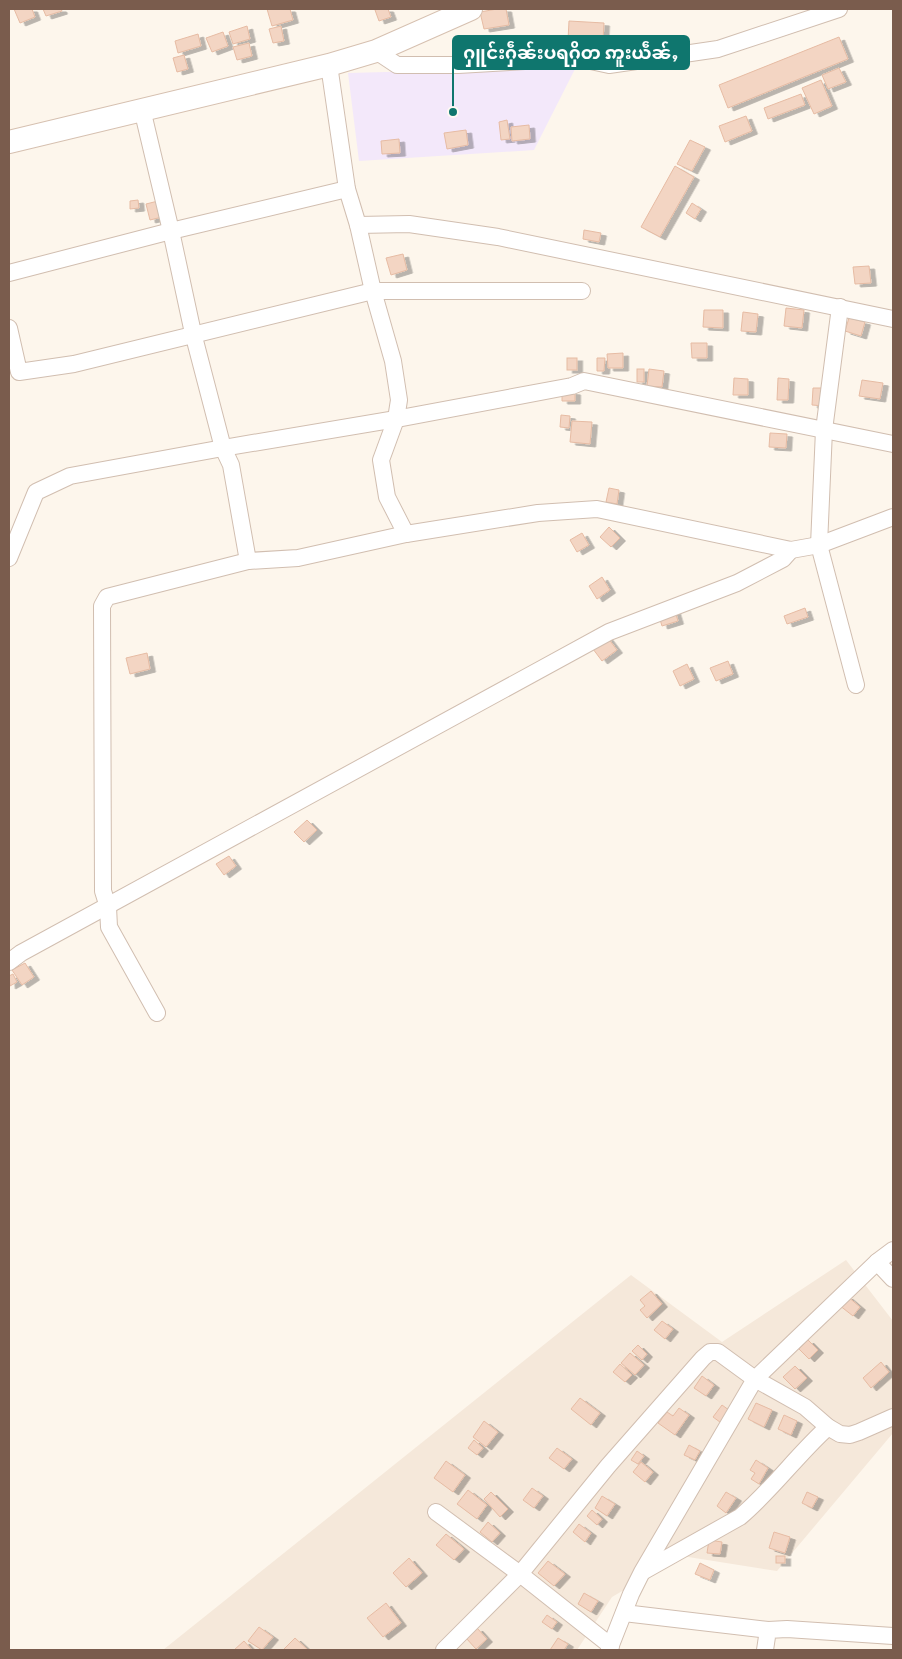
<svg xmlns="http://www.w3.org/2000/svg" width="902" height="1659" font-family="Cabin,'Noto Sans Myanmar',sans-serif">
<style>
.residential{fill:#f5e8da}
.education{fill:#f3e8fa}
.building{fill:#f3d5c3;stroke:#e6bba3;filter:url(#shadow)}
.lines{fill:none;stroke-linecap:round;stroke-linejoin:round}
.street-casing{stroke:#d1beb0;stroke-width:18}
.secondary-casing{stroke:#d6c0b0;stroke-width:24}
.street{stroke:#fff;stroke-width:16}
.secondary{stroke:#fff;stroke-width:22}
.leader{fill:none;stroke:#0f766e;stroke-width:2}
.callout-dot{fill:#0f766e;stroke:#fffaf3;stroke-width:2}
.callout{fill:#0f766e;stroke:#0f766e;stroke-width:2}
.callout-label{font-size:18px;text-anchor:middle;font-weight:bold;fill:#fff}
</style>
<defs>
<filter id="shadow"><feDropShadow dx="5.5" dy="3" stdDeviation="0" flood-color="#0004"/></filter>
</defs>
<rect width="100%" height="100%" fill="#fdf6ec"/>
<path class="residential" d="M846,1260L893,1321V1433L777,1571L682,1556L612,1597L577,1650H163L631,1275L722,1342Z"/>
<path class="education" d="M576,67L534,150L359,161L348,73Z"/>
<g class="building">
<path d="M14,9H32L35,17L20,23Z"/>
<path d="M43,9H61L62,11L46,16Z"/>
<path d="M267,9H290L293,20L272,26Z"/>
<path d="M377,9H388L391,17L379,21L375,10Z"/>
<path d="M497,9H506L509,25L484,29L480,12Z"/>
<path d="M569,21L604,23L603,41L568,40Z"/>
<path d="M247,26L250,39L233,44L229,32Z"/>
<path d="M281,26L284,41L273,43L269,29Z"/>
<path d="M223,32L228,46L212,52L206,38Z"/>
<path d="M198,34L201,46L178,53L175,41Z"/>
<path d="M839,37L848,59L728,108L719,85Z"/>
<path d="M249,43L252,56L237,60L233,47Z"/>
<path d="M184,55L188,69L177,72L173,58Z"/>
<path d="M839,68L846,82L828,89L822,75Z"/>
<path d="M821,80L832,106L814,114L802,88Z"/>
<path d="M801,94L805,105L768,119L764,108Z"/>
<path d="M746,116L752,131L725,142L719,126Z"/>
<path d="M507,120L510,139L501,140L499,122Z"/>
<path d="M529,125L530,139L512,141L511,127Z"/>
<path d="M466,130L468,145L447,149L444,133Z"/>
<path d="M399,139L400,153L382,154L381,141Z"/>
<path d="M690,140L705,147L692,171L677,164Z"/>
<path d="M675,166L694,177L660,237L641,227Z"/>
<path d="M166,199L170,215L150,220L146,204Z"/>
<path d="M138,200L139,208L130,209V201Z"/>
<path d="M692,203L701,209L695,219L686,213Z"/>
<path d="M584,230L601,233L599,242L583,239Z"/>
<path d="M403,254L407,270L391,275L386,258Z"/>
<path d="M869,266L871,283L855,284L853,267Z"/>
<path d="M786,308L804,310L802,328L784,326Z"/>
<path d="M704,310H723V328L703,327Z"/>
<path d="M743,312L758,314L756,332L741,331Z"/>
<path d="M849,318L865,322L861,336L845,331Z"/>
<path d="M691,343H707V358H692Z"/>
<path d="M623,353V368H608L607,354Z"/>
<rect x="567" y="358" width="10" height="12"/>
<path d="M597,358H605L604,371H597Z"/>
<rect x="637" y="369" width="7" height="13"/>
<path d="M649,369L664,371L662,387L647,386Z"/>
<path d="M734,378L748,379V395H733Z"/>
<path d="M778,378L789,379L788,400H777Z"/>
<path d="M862,380L883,383L880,399L859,396Z"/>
<path d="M813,388H825L824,406L812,405Z"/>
<path d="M562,391L575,392V401H562Z"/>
<path d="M561,415L570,416L569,428L560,427Z"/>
<path d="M572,421L592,422L590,444L570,442Z"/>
<path d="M770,433L787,434L786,448L769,447Z"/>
<path d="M609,488L619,490L617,504L606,502Z"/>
<path d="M609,527L620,538L611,547L600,537Z"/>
<path d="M582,533L589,545L577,552L570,540Z"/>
<path d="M602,577L610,590L597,599L589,586Z"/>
<path d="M674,608L678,621L662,626L658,613Z"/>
<path d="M805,608L808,617L787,624L784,616Z"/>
<path d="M605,634L617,650L602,661L590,645Z"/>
<path d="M147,653L150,669L130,674L126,658Z"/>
<path d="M728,661L733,674L716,681L710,668Z"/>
<path d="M687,664L694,679L680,686L673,671Z"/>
<path d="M307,820L317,830L304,842L294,832Z"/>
<path d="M229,856L236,866L224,875L216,864Z"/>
<path d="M25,963L34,977L22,985L12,970Z"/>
<path d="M13,974L17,982L10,986L9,976Z"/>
<path d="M651,1291L662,1304L647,1318L640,1310L645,1306L640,1300Z"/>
<path d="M847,1296L860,1307L853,1316L839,1305Z"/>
<path d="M662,1321L673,1329L665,1339L654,1330Z"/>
<path d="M808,1340L818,1350L809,1359L799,1349Z"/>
<path d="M638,1345L647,1354L642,1360L632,1351Z"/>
<path d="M630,1353L644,1365L635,1375L621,1363Z"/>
<path d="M881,1362L889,1372L871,1388L863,1378Z"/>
<path d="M620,1364L632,1375L625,1382L613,1372Z"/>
<path d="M795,1366L807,1378L795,1389L783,1377Z"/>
<path d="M702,1376L714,1385L706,1396L694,1388Z"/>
<path d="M580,1398L600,1413L591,1425L571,1409Z"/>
<path d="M756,1403L772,1410L764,1427L748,1419Z"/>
<path d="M722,1405L733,1413L724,1425L713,1417Z"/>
<path d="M679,1408L689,1415L675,1435L658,1423L667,1412L673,1416Z"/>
<path d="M784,1415L797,1421L791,1435L778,1429Z"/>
<path d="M484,1421L498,1432L486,1447L473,1437Z"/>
<path d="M474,1440L483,1448L477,1455L468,1448Z"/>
<path d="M689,1445L700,1451L695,1460L684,1455Z"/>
<path d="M557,1448L572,1459L564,1469L549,1458Z"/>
<path d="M637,1451L644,1456L638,1464L631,1460Z"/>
<path d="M756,1460L768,1468L759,1484L751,1479L755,1473L750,1470Z"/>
<path d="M446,1461L465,1475L453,1492L434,1478Z"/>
<path d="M641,1462L653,1472L645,1482L633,1472Z"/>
<path d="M532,1488L543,1496L534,1508L523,1500Z"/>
<path d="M468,1490L487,1505L477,1519L457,1504Z"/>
<path d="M491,1492L508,1509L500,1517L484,1499Z"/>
<path d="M726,1492L736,1498L726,1513L717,1506Z"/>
<path d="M807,1492L818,1497L812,1508L802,1503Z"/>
<path d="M602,1496L615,1504L607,1516L595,1508Z"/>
<path d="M592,1510L602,1519L597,1525L587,1516Z"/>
<path d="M488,1522L500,1533L492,1542L480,1532Z"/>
<path d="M579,1524L591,1533L585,1542L573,1532Z"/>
<path d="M774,1532L790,1537L785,1553L769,1548Z"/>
<path d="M446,1534L464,1549L454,1560L436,1545Z"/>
<path d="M709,1540L722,1542L720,1554L707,1553Z"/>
<rect x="776" y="1556" width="9" height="7"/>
<path d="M409,1558L422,1573L406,1587L393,1573Z"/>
<path d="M548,1561L565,1574L554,1586L538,1573Z"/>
<path d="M700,1563L714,1570L710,1580L695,1574Z"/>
<path d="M584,1593L598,1601L591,1612L578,1604Z"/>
<path d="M386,1603L401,1623L383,1637L367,1618Z"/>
<path d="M547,1615L557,1622L552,1629L542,1622Z"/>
<path d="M259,1627L273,1637L262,1650L248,1641Z"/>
<path d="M477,1628L487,1639L476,1649L466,1638Z"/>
<path d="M295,1638L308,1650H283Z"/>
<path d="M558,1638L568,1644L564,1650H550Z"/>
<path d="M244,1641L252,1650H234Z"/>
</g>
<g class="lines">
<defs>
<g id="street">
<path d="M376,51L397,65H458L577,58L609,65L718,49L839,9"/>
<path d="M329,65L347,189L358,225L373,291L393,361L399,400L396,419L381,460L387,497L406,534"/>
<path d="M142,109L171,231L193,333L223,448L231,465L248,561"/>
<path d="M358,225L409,224L498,237L893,319"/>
<path d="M9,273L171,231L347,189"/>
<path d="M840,307L824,430L819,545L856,685"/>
<path d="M9,328L19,372L74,364L373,291H582"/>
<path d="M9,558L36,492L70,476L223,448L396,419L572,386L584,381L893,444"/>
<path d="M9,962L21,953L609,632L737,583L783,559L791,550"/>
<path d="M157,1013L109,927L108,907L103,891L102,606L107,597L248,561L298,558L406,534L538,513L597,509L791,550L819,545L893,517"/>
<path d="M877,1262L893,1279"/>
<path d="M436,1512L520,1574L611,1646"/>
<path d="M644,1571L740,1517C772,1490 797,1455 828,1427"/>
<path d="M624,1613L768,1630"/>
<path d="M444,1650L520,1574L608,1466L703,1358L710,1352H718L755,1379L805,1407L828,1427L840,1434L850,1435L859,1432L893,1417"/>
<path d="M609,1650L631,1594L642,1572L755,1379L877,1262L893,1250"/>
<path d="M765,1650L768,1630L787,1629L893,1636"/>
</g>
<path id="secondary" d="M9,142L329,65L376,51L471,9"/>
</defs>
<use href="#street" class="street-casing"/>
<use href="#secondary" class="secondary-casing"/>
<use href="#street" class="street"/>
<use href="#secondary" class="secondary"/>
</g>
<path class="leader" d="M453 112L453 53"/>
<circle class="callout-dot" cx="453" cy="112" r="5"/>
<rect class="callout" x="453" y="36" width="236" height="33" rx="5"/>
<g class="callout-label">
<text x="571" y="59">ႁူင်းႁဵၼ်းပရႁိတ ဢူးယဵၼ်ႇ</text>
</g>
<rect width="902" height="1659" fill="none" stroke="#7a5c4d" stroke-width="20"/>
</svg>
